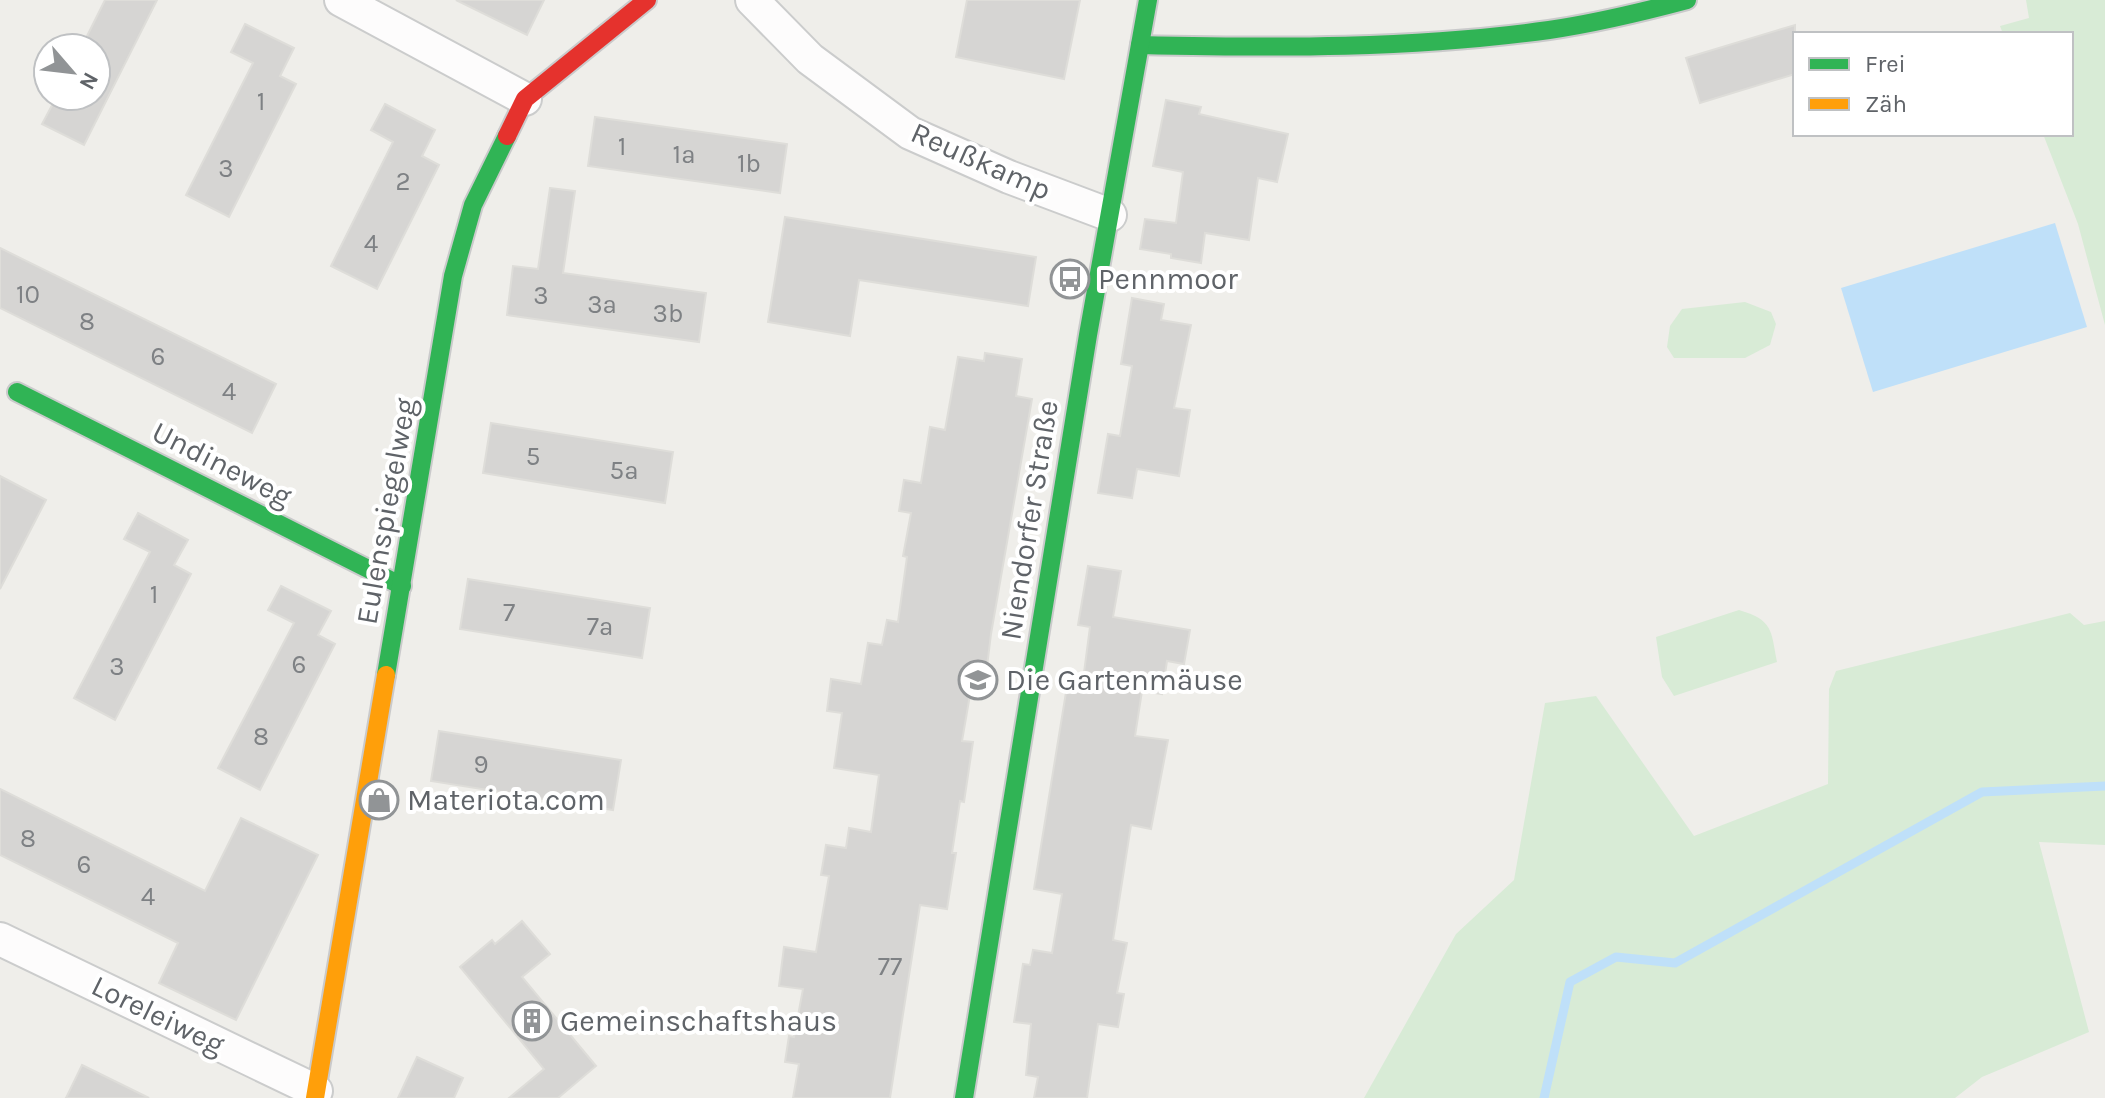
<svg xmlns="http://www.w3.org/2000/svg" width="2105" height="1098" font-family="Karla,sans-serif">
<style>
.green{fill:#d8ebd6}
.water{fill:#bfe0f9}
.lines{fill:none;stroke-linecap:round;stroke-linejoin:round}
.stream{stroke:#bfe0f9;stroke-width:9}
.building{fill:#d6d5d3;stroke:#deddd9;stroke-width:2}
.street-casing{stroke:#cbcccc;stroke-width:36}
.fast-casing{stroke:#cacacb;stroke-width:22}
.slow-casing{stroke:#cacacb;stroke-width:22}
.jam-casing{stroke:#cacacb;stroke-width:22}
.street{stroke:#fdfcfc;stroke-width:32}
.fast{stroke:#30b455;stroke-width:18}
.slow{stroke:#ff9f0a;stroke-width:18}
.jam{stroke:#e5322d;stroke-width:18}
.labels{text-anchor:middle;stroke-width:8;stroke-linejoin:round;paint-order:stroke}
.number-label{font-size:26px;fill:#7e8184}
.street-label{font-size:30px;fill:#5f6368;stroke:#fff}
.poi-label{font-size:30px;fill:#5f6368;stroke:#fff;text-anchor:start}
</style>
<rect width="100%" height="100%" fill="#efeeea"/>
<g class="green">
<path d="M2026,0H2105V325L2078,224L2043,134H2071V34H2003L2000,26L2029,18Z"/>
<path d="M1745,302L1771,312L1776,324L1770,345L1745,358H1674L1667,347L1670,326L1682,309Z"/>
<path d="M1739,610C1773,620 1771,630 1777,662L1674,696L1662,677L1656,637Z"/>
<path d="M2070,613L2084,625L2105,621V845L2039,842L2089,1032L1982,1077L1955,1098H1364L1456,934L1514,880L1545,703L1596,696L1694,836L1828,784L1829,689L1836,671Z"/>
</g>
<path class="water" d="M2055,223L2087,327L1873,392L1841,288Z"/>
<g class="lines">
<path class="stream" d="M1544,1098L1570,982L1616,957L1675,963L1982,792L2105,786"/>
</g>
<g class="building">
<path d="M105,0H157L84,145L42,124L57,96H96V48H81Z"/>
<path d="M456,0H544L527,35Z"/>
<path d="M967,0H1080L1064,79L956,57Z"/>
<path d="M245,24L294,48L280,76L296,84L229,217L186,195L253,63L231,52Z"/>
<path d="M1795,25V74L1700,103L1686,58Z"/>
<path d="M1166,100L1201,107L1199,114L1288,134L1277,182L1258,178L1249,240L1205,233L1201,263L1171,258V254L1140,249L1145,219L1176,223L1183,172L1153,166Z"/>
<path d="M385,104L435,130L422,156L439,165L377,289L331,266L393,142L371,130Z"/>
<path d="M595,117L787,144L780,193L588,166Z"/>
<path d="M550,188L575,191L563,273L706,293L699,342L507,315L513,266L538,269Z"/>
<path d="M785,217L1036,257L1028,306L859,280L850,336L768,322Z"/>
<path d="M0,248L276,384L252,433L0,308Z"/>
<path d="M1132,298L1164,304L1161,320L1191,325L1174,408L1190,410L1179,476L1137,469L1132,498L1098,493L1108,434L1120,436L1132,366L1121,364Z"/>
<path d="M985,353L1022,359L1016,396L1032,399L991,634L984,691L971,689L962,741L973,742L964,802L960,801L952,853H956L947,909L920,905L890,1098H793L799,1064L785,1062L789,1036L794,1037L803,989L779,986L784,947L816,952L829,876L821,875L826,845L846,848L849,828L871,832L879,775L834,768L842,713L827,711L831,679L861,684L868,643L882,645L887,620L898,622L907,557L903,556L911,513L899,511L904,480L921,483L930,427L945,430L958,357L984,361Z"/>
<path d="M491,423L673,452L665,503L483,473Z"/>
<path d="M0,476L46,500L0,589Z"/>
<path d="M138,513L188,540L174,565L191,574L115,720L74,698L150,552L124,539Z"/>
<path d="M1088,566L1121,571L1113,617L1190,630L1184,664L1167,661L1162,694L1142,691L1135,736L1168,740L1151,829L1131,825L1113,940L1127,943L1117,993L1124,994L1118,1027L1098,1024L1087,1098H1034L1038,1077L1026,1075L1031,1024L1014,1022L1023,964L1030,965L1033,950L1052,953L1062,894L1034,889L1067,686L1082,688L1090,627L1078,625Z"/>
<path d="M468,579L650,608L642,658L460,629Z"/>
<path d="M281,586L331,611L318,635L335,644L260,790L218,768L294,623L268,610Z"/>
<path d="M439,731L621,760L613,810L431,781Z"/>
<path d="M0,789L205,891L241,818L318,855L236,1020L159,983L178,943L0,855Z"/>
<path d="M522,921L550,954L522,977L596,1066L558,1098H509L544,1069L460,967L492,940L495,944Z"/>
<path d="M417,1057L463,1078L454,1098H398Z"/>
<path d="M82,1065L149,1098H66Z"/>
</g>
<g class="lines">
<defs>
<g id="street">
<path d="M341,0L525,99"/>
<path d="M752,0L810,59L910,133L1009,177L1110,215"/>
<path d="M0,939L316,1091"/>
</g>
<g id="fast">
<path d="M1140,45C1277,48 1414,49 1549,30C1596,23 1642,12 1687,0"/>
<path d="M17,392L402,586"/>
<path d="M386,675L453,276L473,205L507,136"/>
<path d="M964,1098L1088,335L1148,0"/>
</g>
<path id="slow" d="M315,1098L386,675"/>
<path id="jam" d="M507,136L525,99L647,0"/>
</defs>
<use href="#street" class="street-casing"/>
<use href="#fast" class="fast-casing"/>
<use href="#slow" class="slow-casing"/>
<use href="#jam" class="jam-casing"/>
<use href="#street" class="street"/>
<use href="#fast" class="fast"/>
<use href="#slow" class="slow"/>
<use href="#jam" class="jam"/>
</g>
<defs>
<symbol id="bus-ring" viewBox="-11 -11 22 22"><circle r="9.5" fill="#fff" stroke="#919496" stroke-width="1.5"/><path d="M-5-6H5V4H4V6H2V4H-2V6H-4V4H-5ZM-3.5-4V0h7V-4ZM-3.5 1.2v1.5H-2V1.2ZM2 1.2v1.5H3.5V1.2Z" fill="#919496"/></symbol>
<symbol id="school-ring" viewBox="-11 -11 22 22"><circle r="9.5" fill="#fff" stroke="#919496" stroke-width="1.5"/><path d="M0-5L7-2L0 1L-7-2ZM-4 1L0 2.5L4 1V4Q0 6-4 4Z" fill="#919496"/></symbol>
<symbol id="shop-ring" viewBox="-11 -11 22 22"><circle r="9.5" fill="#fff" stroke="#919496" stroke-width="1.5"/><path d="M-5-2.5h2.3a2.7 3.5 0 0 1 5.4 0H5L5.5 6h-11ZM-1.5-2.5h3a1.5 2.3 0 0 0-3 0Z" fill="#919496"/></symbol>
<symbol id="building-ring" viewBox="-11 -11 22 22"><circle r="9.5" fill="#fff" stroke="#919496" stroke-width="1.5"/><path d="M-4-6H4V6H1V3H-1V6H-4ZM-2.5-4.3h1.7v1.8h-1.7ZM.8-4.3h1.7v1.8H.8ZM-2.5-1h1.7V.8h-1.7ZM.8-1h1.7V.8H.8Z" fill="#919496"/></symbol>
</defs>
<g fill-rule="evenodd">
<use href="#bus-ring" x="1048" y="257" width="44" height="44"/>
<use href="#school-ring" x="956" y="658" width="44" height="44"/>
<use href="#shop-ring" x="357" y="778" width="44" height="44"/>
<use href="#building-ring" x="510" y="999" width="44" height="44"/>
</g>
<g class="labels">
<g class="number-label">
<text x="261" y="110">1</text>
<text x="622" y="155">1</text>
<text x="684" y="163">1a</text>
<text x="749" y="172">1b</text>
<text x="226" y="177">3</text>
<text x="403" y="190">2</text>
<text x="371" y="252">4</text>
<text x="28" y="303">10</text>
<text x="541" y="304">3</text>
<text x="602" y="313">3a</text>
<text x="668" y="322">3b</text>
<text x="87" y="330">8</text>
<text x="158" y="365">6</text>
<text x="229" y="400">4</text>
<text x="533" y="465">5</text>
<text x="624" y="479">5a</text>
<text x="154" y="603">1</text>
<text x="509" y="621">7</text>
<text x="600" y="635">7a</text>
<text x="299" y="673">6</text>
<text x="117" y="675">3</text>
<text x="261" y="745">8</text>
<text x="481" y="773">9</text>
<text x="28" y="847">8</text>
<text x="84" y="873">6</text>
<text x="148" y="905">4</text>
<text x="890" y="975">77</text>
</g>
<g class="street-label">
<text transform="translate(981 161) rotate(24)" y="10">Reußkamp</text>
<text transform="translate(222 464) rotate(27)" y="10">Undineweg</text>
<text transform="translate(386 511) rotate(-80)" y="10">Eulenspiegelweg</text>
<text transform="translate(1029 520) rotate(-81)" y="10">Niendorfer Straße</text>
<text transform="translate(158 1015) rotate(26)" y="10">Loreleiweg</text>
</g>
<g class="poi-label">
<text x="1098" y="289">Pennmoor</text>
<text x="1006" y="690">Die Gartenmäuse</text>
<text x="407" y="810">Materiota.com</text>
<text x="560" y="1031">Gemeinschaftshaus</text>
</g>
</g>
<rect x="1793" y="32" width="280" height="104" fill="#ffffff" stroke="#bfc1c3" stroke-width="2"/>
<rect x="1809" y="58" width="40" height="12" fill="#30b455" stroke="#bfc1c3" stroke-width="2"/>
<text x="1865" y="72" font-size="24" fill="#5f6368">Frei</text>
<rect x="1809" y="98" width="40" height="12" fill="#ff9f0a" stroke="#bfc1c3" stroke-width="2"/>
<text x="1865" y="112" font-size="24" fill="#5f6368">Zäh</text>
<g transform="translate(72 72) rotate(118)"><circle r="38" fill="#ffffff" stroke="#bfc1c3" stroke-width="2"/>
<path d="M0-6L14 30L0 20L-14 30Z" fill="#919496"/>
<text y="-12" font-size="22" font-weight="bold" text-anchor="middle" fill="#5f6368">N</text>
</g>
</svg>
